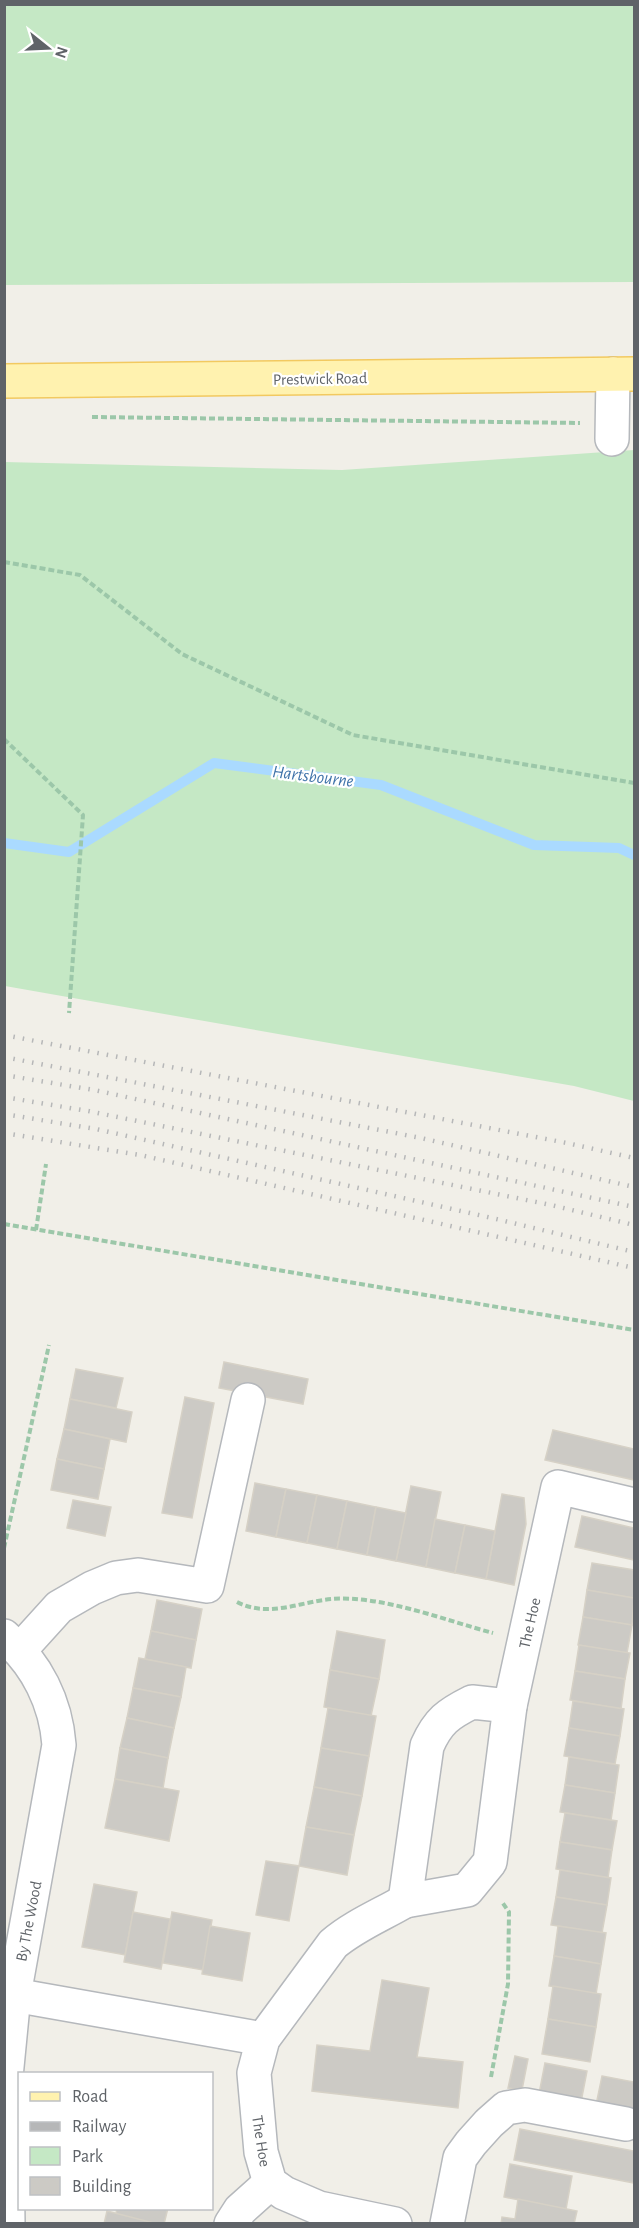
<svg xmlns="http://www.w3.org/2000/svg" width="639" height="2228" font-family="'Alegreya Sans',sans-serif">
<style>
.green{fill:#c5e8c5}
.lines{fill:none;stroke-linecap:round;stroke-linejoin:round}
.stream{stroke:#aadaff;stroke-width:10}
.building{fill:#cccac5;stroke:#d6d1c6;stroke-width:1.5}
.minor-casing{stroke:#b5b8bc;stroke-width:36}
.major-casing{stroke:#f2c960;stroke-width:36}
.path{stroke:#9cc7a9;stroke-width:4;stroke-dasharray:6 3;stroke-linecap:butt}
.minor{stroke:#fff;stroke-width:33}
.major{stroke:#fff2af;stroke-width:33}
.rail{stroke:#b6b7b8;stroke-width:4.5;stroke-dasharray:1.5 8;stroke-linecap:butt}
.labels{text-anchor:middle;stroke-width:4.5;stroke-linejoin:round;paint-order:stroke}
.street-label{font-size:16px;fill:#5f6368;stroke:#fff}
.water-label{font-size:18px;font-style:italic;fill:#4174aa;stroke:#fff}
</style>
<rect width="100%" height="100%" fill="#f1efe8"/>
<g class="green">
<path d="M4,5H634V282L5,285Z"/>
<path d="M634,450V1101L574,1086L5,986L4,462L342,470Z"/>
</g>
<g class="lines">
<path class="stream" d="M4,843L69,852L214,763L381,785L534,845L619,848L634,855"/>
</g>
<g class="building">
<path d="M224,1362L308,1379L303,1404L219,1388Z"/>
<path d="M76,1369L123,1378L116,1408L70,1399Z"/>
<path d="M185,1397L214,1403L192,1518L162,1513Z"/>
<path d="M70,1399L132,1412L126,1442L64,1429Z"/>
<path d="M64,1429L110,1439L104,1469L57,1459Z"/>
<path d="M553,1430L634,1449V1480L545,1460Z"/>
<path d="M57,1459L104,1469L98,1499L51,1490Z"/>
<path d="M255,1483L286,1489L276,1537L246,1531Z"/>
<path d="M411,1486L441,1492L426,1567L396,1561Z"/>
<path d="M286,1489L317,1495L307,1543L276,1537Z"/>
<path d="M502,1494L524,1498L526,1524L514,1585L486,1579Z"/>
<path d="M317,1495L347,1501L337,1549L307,1543Z"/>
<path d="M73,1500L111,1507L105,1536L67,1528Z"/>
<path d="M347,1501L376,1507L367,1555L337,1549Z"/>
<path d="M376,1507L406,1513L396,1561L367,1555Z"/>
<path d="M582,1516L634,1528V1560L575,1547Z"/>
<path d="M435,1519L465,1525L455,1573L426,1567Z"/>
<path d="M465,1525L495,1531L486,1579L455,1573Z"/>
<path d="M592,1563L634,1570V1598L587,1590Z"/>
<path d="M587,1590L634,1598L632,1625L583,1617Z"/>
<path d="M157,1600L202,1609L196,1640L151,1631Z"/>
<path d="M583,1617L632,1625L627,1653L578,1645Z"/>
<path d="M151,1631L196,1640L191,1668L145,1659Z"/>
<path d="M337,1631L385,1640L379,1679L330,1670Z"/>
<path d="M579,1645L630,1653L625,1679L575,1671Z"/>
<path d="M139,1658L186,1667L181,1697L133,1688Z"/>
<path d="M330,1670L379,1679L371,1716L324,1707Z"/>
<path d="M575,1671L625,1679L621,1709L570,1700Z"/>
<path d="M133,1688L181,1697L174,1728L127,1718Z"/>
<path d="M573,1701L624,1709L620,1736L569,1728Z"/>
<path d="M328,1708L376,1716L369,1756L321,1748Z"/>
<path d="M127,1718L174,1728L168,1758L120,1748Z"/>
<path d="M569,1728L620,1736L615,1764L564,1756Z"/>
<path d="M120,1748L168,1758L163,1788L115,1779Z"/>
<path d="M321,1748L369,1756L362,1796L314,1787Z"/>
<path d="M569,1757L619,1765L615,1793L565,1785Z"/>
<path d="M115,1779L179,1791L169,1841L105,1828Z"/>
<path d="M565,1785L615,1793L611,1820L560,1812Z"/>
<path d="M314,1787L362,1796L354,1835L306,1827Z"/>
<path d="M565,1813L617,1821L612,1850L560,1842Z"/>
<path d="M306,1827L354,1835L347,1875L299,1866Z"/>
<path d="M560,1842L612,1850L608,1878L556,1869Z"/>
<path d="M266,1861L299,1866L289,1921L256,1915Z"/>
<path d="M560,1870L611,1878L607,1905L556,1897Z"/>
<path d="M94,1884L137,1892L125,1955L82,1947Z"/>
<path d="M556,1897L607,1905L602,1933L551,1925Z"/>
<path d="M133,1912L170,1919L161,1969L124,1962Z"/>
<path d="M172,1912L212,1920L203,1970L163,1963Z"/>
<path d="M210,1926L250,1933L242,1981L202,1974Z"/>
<path d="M558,1926L606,1933L601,1964L554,1956Z"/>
<path d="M554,1956L601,1964L596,1994L549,1986Z"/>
<path d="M382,1980L429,1988L417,2057L463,2062L458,2108L312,2091L317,2045L370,2051Z"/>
<path d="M553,1986L601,1994L596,2027L548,2019Z"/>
<path d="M548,2019L596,2027L590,2062L542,2054Z"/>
<path d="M515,2056L528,2059L522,2090L508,2088Z"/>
<path d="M545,2063L587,2071L581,2102L539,2094Z"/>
<path d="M602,2076L634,2082V2113L596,2105Z"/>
<path d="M520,2129L634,2151V2183L514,2160Z"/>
<path d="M510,2164L572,2176L566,2209L504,2197Z"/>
<path d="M518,2199L577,2211L574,2224H501L502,2217L515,2219Z"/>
<path d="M117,2208H168L164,2224H155L116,2214Z"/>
<path d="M107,2211L154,2223V2224H104Z"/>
</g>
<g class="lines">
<defs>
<g id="minor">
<path d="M612,439L613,374"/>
<path d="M4,1636C37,1664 56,1703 59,1745L14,1995L6,2077L8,2224"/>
<path d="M20,1650L59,1607L92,1588L116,1578L138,1575L207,1586L248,1400"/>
<path d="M472,1702L510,1706L490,1862L467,1890L405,1901L427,1746C438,1721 448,1714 472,1702Z"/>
<path d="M510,1706L558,1487L634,1505"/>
<path d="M14,1995L263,2039"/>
<path d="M231,2224L240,2210L270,2183"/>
<path d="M395,2224L319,2208L284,2193L270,2183L261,2152L254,2073L263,2039L333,1944C354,1926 381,1915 405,1901"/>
<path d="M447,2224L460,2158L471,2143L489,2123L506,2108L525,2105L626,2124"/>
</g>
<path id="major" d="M4,381L634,374"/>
</defs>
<use href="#minor" class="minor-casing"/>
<use href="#major" class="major-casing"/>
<g class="path">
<path d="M92,417L580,423"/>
<path d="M4,562L80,575L182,654L353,735L634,783"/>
<path d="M4,739L83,815L69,1013"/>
<path d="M4,1224L634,1330"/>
<path d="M36,1230L46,1164"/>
<path d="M4,1548L49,1345"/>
<path d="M237,1602C268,1618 300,1602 331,1599C382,1595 444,1620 493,1633"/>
<path d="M491,2077L508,1984L509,1912L502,1902"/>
</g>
<use href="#minor" class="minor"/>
<use href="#major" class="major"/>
<g class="rail">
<path d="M4,1035L567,1143L634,1158"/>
<path d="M4,1057L421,1138L634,1187"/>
<path d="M4,1075L94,1090L634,1207"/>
<path d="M4,1097L88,1111L551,1205L634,1225"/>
<path d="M4,1114L96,1129L492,1218L634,1252"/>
<path d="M4,1133L140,1155L634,1268"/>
</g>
</g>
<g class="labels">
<g class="street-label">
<text transform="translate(320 378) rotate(-1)" y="6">Prestwick Road</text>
<text transform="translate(529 1623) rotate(-77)" y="6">The Hoe</text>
<text transform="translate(28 1921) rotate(-79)" y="6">By The Wood</text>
<text transform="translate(262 2141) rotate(81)" y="6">The Hoe</text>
</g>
<g class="water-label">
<text transform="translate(313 776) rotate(7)" y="6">Hartsbourne</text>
</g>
</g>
<rect width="639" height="2228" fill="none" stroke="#5f6368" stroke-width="12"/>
<rect x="18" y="2072" width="195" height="138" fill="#ffffff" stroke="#bfc1c3" stroke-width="1.5"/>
<rect x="30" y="2092" width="30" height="9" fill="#fff2af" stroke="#bfc1c3" stroke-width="1.5"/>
<text x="72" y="2102" font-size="18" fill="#5f6368">Road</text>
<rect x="30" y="2122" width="30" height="9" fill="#b6b7b8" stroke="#bfc1c3" stroke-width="1.5"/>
<text x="72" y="2132" font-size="18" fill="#5f6368">Railway</text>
<rect x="30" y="2147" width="30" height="18" fill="#c5e8c5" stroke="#bfc1c3" stroke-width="1.5"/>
<text x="72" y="2162" font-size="18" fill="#5f6368">Park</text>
<rect x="30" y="2177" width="30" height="18" fill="#cccac5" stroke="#bfc1c3" stroke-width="1.5"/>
<text x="72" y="2192" font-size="18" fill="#5f6368">Building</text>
<g transform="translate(48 48) rotate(108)" stroke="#ffffff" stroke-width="4.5" paint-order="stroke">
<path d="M0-4.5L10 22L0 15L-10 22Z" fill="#5f6368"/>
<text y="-9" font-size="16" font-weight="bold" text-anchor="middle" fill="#5f6368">N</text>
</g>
</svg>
